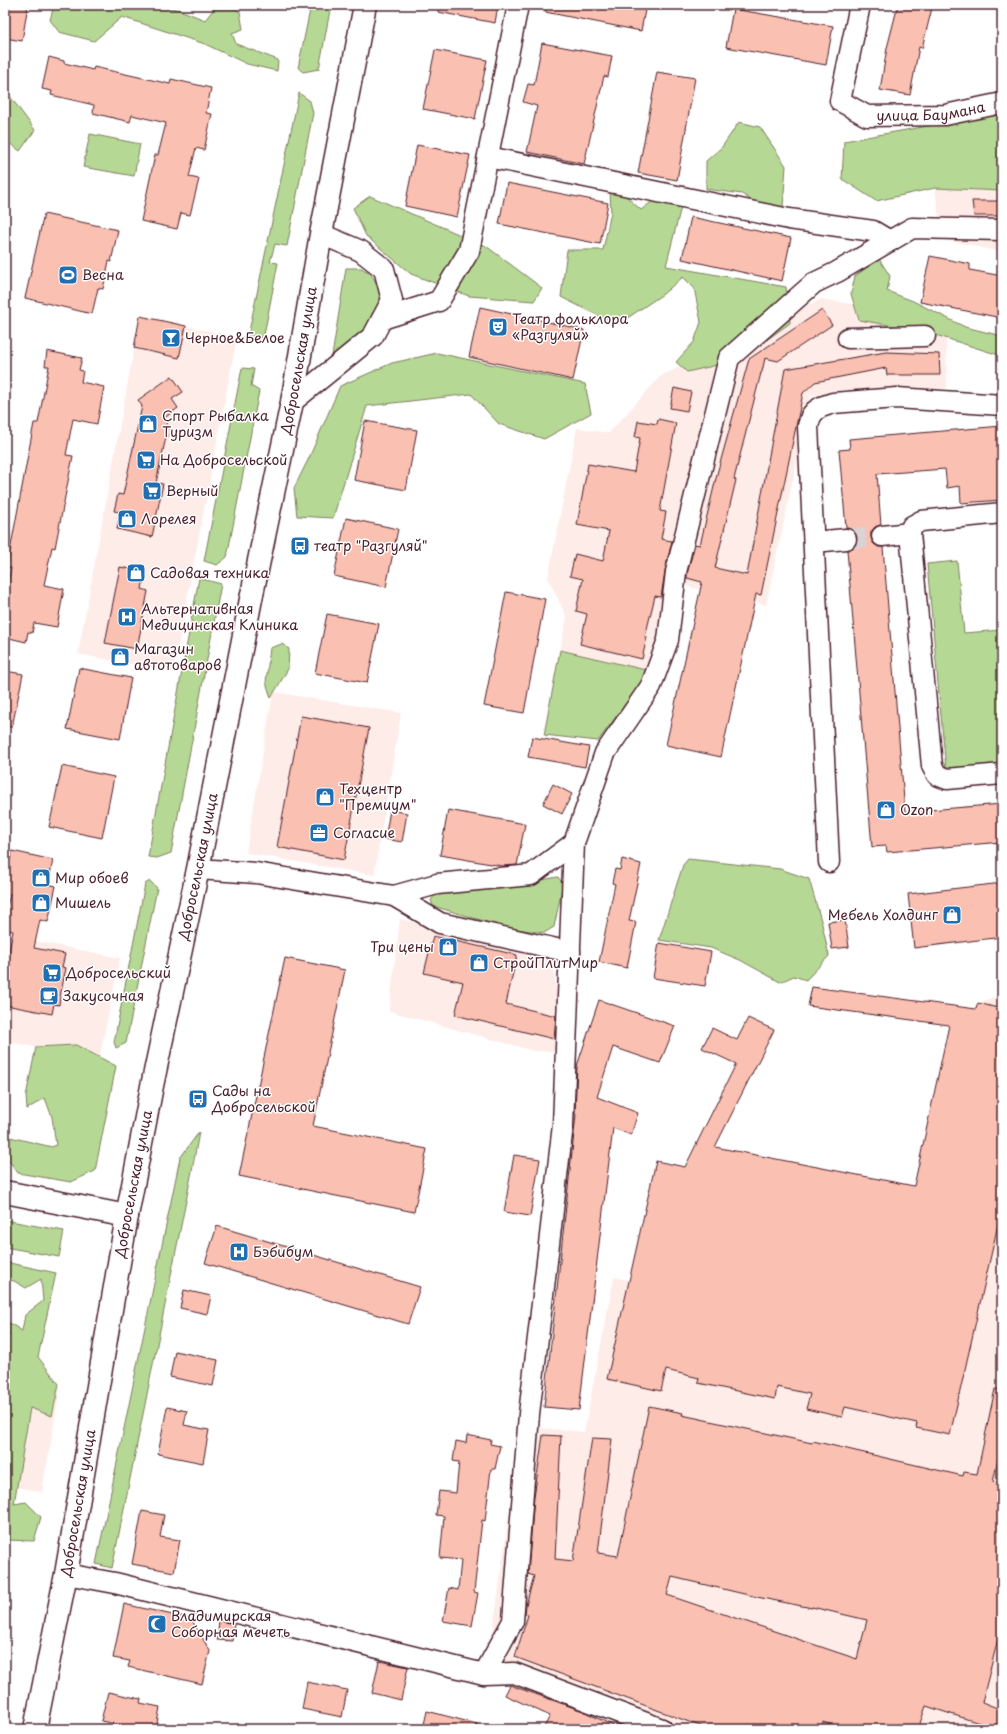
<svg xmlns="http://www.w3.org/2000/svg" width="1007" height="1734" font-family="'Playpen Sans',sans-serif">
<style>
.built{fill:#feece8}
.green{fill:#b5d994;stroke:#807c60}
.building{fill:#fac0b2;stroke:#4a1f2b;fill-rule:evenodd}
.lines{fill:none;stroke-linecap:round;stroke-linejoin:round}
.minor-tunnel{stroke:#dbd2d5;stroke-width:20;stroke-dasharray:20 10;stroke-linecap:butt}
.minor-casing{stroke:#4a1f2b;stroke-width:23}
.major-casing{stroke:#4a1f2b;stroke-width:25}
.minor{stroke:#fff;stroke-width:20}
.major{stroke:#fff;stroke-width:22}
.labels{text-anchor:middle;stroke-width:3;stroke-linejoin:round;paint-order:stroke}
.street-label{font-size:14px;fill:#4a1f2b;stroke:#fff}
.poi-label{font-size:14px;fill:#4a1f2b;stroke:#fff;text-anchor:start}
</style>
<rect width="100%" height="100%" fill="#fff"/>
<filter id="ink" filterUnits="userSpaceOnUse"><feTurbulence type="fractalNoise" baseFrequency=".025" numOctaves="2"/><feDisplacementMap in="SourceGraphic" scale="8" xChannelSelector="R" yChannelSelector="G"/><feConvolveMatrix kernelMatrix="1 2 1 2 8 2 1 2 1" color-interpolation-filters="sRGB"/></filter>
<g filter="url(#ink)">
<g class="built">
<path d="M935,188L1002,191V252L942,239Z"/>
<path d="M821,299L946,320L947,388L811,395L766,605L673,583L650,671L560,650L567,618L548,578L577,428L609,433L661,376Z"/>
<path d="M140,316L237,337L173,672L78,654Z"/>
<path d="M273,692L401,713L374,875L246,853Z"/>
<path d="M400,919L546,952L554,968L559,1017L555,1051H534L389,1011Z"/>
<path d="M5,935L120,958L99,1060L5,1041Z"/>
<path d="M1002,994V1729H693L489,1661L521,1426L584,1432L614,1277L704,1296L927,1211L978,1003Z"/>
<path d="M5,1381L60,1389L42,1492L5,1485Z"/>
</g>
<g class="green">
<path d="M54,5H155L180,10L205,20L217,5H229L240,12L243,29L232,33L236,44L278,60L277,71L247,64L205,44L122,17L94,41L59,32L50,20Z"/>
<path d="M311,5H331L319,69L303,72L298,68Z"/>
<path d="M5,92L9,95L35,130L20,151L5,140Z"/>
<path d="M299,93L310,101L313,113L287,246L275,244L270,262L278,263L264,335L255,341H247Z"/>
<path d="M1002,113V191L935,188L876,201L842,179L844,141Z"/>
<path d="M739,122L760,127L786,166L783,207L763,208L742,194L706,189V161L722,147Z"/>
<path d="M90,134L140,144L134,176L83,167Z"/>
<path d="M601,173L641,210L671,187L681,207L666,266L786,287L790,323L739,360L687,372L676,362L694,342L701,322L694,288L683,277L663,294L620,323L599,316L561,297L567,250H603L611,212L610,191Z"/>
<path d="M370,196L486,246L542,288L534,301L469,296L411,274L366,236L353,208Z"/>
<path d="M879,259L890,276L887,291L913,301L965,327L1002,336V356L923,331L859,320L851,294L855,276Z"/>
<path d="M346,268H361L370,273L379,287L381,302L370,327L351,348L332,356Z"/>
<path d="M437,353L585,384L591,413L544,439L499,424L471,394L367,406L333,518L297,516L294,488L309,458L340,386L392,363Z"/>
<path d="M242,368L254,369L251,386L259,391L227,557L217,565L204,561Z"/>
<path d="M957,561L964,633L1002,630V765L946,770L927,564Z"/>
<path d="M199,578L221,584L171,853L157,858L148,857Z"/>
<path d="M282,644L289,649L288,669L271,698L266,682L270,648Z"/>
<path d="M560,650L650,671L598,741L544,735Z"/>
<path d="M688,859L780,869L809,879L822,924L829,956L806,980L794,976L780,982L740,960L711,948L659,940L683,865Z"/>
<path d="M558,877L563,884L554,927L544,933L504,927L433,906L431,900L436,894L503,887Z"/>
<path d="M150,881L157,888L126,1043L116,1048L114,1042L145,884Z"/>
<path d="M76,1045L116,1066L95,1171L71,1182L18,1173L7,1158L10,1137L52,1147L56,1145L52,1117L45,1098L27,1109L26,1096L36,1047Z"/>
<path d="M199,1132L192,1171L112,1568L96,1564L180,1158Z"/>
<path d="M5,1220L64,1231L59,1257L5,1247Z"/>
<path d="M5,1262L56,1273L38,1357L59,1384L52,1416L30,1408L14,1504L26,1502L41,1517L34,1541L7,1540L5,1550V1330L10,1335L5,1328V1320L22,1331L25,1315L43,1301L41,1279L26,1288L14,1281L5,1279Z"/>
</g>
<g class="building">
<path d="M5,5H28L22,41L5,38Z"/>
<path d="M439,5H498L495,23L438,12Z"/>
<path d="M546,5H646L641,31L545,12Z"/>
<path d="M898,5H918L932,8L922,48L919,47L910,95L880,90L887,48Z"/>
<path d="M733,9L833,26L826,65L726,47Z"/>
<path d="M542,43L612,56L608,77L604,76L584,164L527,152L537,106L523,102L528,84L534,85Z"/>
<path d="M435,50L487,60L475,119L423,109Z"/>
<path d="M49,57L64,61V63L93,70L94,67L170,84L171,79L211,88L206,113L212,114L204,150L196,148L189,177L199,179L190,215L181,213L177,229L141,221L155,155H158L166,123L132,115L130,122L93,113L94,105L51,95L52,91L42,89Z"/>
<path d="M657,72L695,78L677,180L638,173Z"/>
<path d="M417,145L470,155L457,217L405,206Z"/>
<path d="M507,183L608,203L600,244L499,224Z"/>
<path d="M972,201H1002V216H974Z"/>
<path d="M44,214L118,230L111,262L109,261L103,289L98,288L92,314L25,298Z"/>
<path d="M691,217L791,238L782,281L682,259Z"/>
<path d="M930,256L970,264V270L1002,276V318L920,302Z"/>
<path d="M480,307L584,330L573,380L469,357Z"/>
<path d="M822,310L832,325L778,361L765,358L762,372L760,374L761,373L734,479L736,480L715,568L747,575L785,369L886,352L939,354L940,375H887L886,368L815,382L803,393L761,595L756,594L721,757L666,745L702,582L687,578V574L695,544L700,545L717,474L749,359Z"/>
<path d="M140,316L186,326L179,358L134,348Z"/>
<path d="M47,351L82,358L79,370L83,371L81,382L104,387L97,424L73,419L66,455L73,456L55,548L52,547L44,585L64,589L57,627L34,623L32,633L28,632L26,642L5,637V599L11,568L7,567L34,423H38L49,366H45Z"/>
<path d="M172,376L183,392L172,399L178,408L163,419L173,432L166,437L156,483L163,484L152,537L117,529L120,512L114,511L118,494L123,495L142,406L138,400Z"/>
<path d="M674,388L691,392L687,411L670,408Z"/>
<path d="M658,419L676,423L660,511L666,512L661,539L672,541L665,571L661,597L655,596L645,637H647L642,659L580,644L587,614L576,611L583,579L570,576L575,554L603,561L609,531L577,525L588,464L634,472L640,438L635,437L638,421L657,424Z"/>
<path d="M365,421L417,430L406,490L354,480Z"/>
<path d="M1002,426V483H1000L1002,500L961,503L960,486L947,488L945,469L877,474L881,525L875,527L871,532V537L873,543L878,547H883L905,812L1002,804V842L887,852L886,846L872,847L847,550L853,548L857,543V538L855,532L851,529L846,528L839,450L850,449L849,439Z"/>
<path d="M346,518L398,529L386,587L334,576Z"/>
<path d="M120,567L145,572L142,589L148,591L137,649L105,643Z"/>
<path d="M506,592L545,599L524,713L484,706Z"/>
<path d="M327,614L379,624L367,683L315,673Z"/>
<path d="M79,668L131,678L120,739L67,729Z"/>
<path d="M5,671L23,674L12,727H5Z"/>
<path d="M301,716L369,728L344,860L277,847Z"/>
<path d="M532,737L589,747L585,767L528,757Z"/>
<path d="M62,766L114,777L102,838L49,827Z"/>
<path d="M553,784L572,794L562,814L543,804Z"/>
<path d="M390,810L407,813L402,842L385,839Z"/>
<path d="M448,810L525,824L517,865L502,866L440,855Z"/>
<path d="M12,851L53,860L48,884L56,886L48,922L40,920L34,948L65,954L62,967L66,968L60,997L59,1005L54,1004L52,1014L5,1005V973L13,931L5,929V914L10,894L5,893V859L10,860Z"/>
<path d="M622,859L641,864L629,921L636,922L627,968L599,962L615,884L612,883L615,869L620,870Z"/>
<path d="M1002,883V937L914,948L908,894Z"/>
<path d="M845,920L849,947L832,949L828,922Z"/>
<path d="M433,936L517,955L506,1004L556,1016L554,1039L455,1015L463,982L424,973Z"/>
<path d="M659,943L711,952L705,986L653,978Z"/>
<path d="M285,958L345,970L313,1126L427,1149L414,1212L239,1176Z"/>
<path d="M812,987L976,1009L978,1003L1002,1009V1207L950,1435L916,1428L917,1423L845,1407L842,1417L806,1409L810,1394L777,1387L775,1399L698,1383L699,1378L666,1370L661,1391L607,1379L656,1161L685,1167L736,1064L702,1048L712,1028L737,1040L748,1018L774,1030L715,1147L914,1186L949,1025L808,1006Z"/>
<path d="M599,1000L675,1026L660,1063L613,1047L597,1097L638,1113L631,1135L613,1128L579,1410L544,1407L576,1115L575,1114L577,1066Z"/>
<path d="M514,1155L540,1159L530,1216L504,1212Z"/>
<path d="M217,1226L420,1287L408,1324L205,1263Z"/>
<path d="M184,1290L211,1296L207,1314L180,1308Z"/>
<path d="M175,1351L218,1360L213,1386L170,1377Z"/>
<path d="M995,1389L1002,1390V1441L993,1482L1002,1484V1623L982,1702L1002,1710V1717L998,1729L926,1706L918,1729H843L823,1722L822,1729H708L515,1657L528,1615L525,1614L526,1605L534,1576L528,1574L534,1497L543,1435L561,1436L555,1559L573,1561L592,1438L612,1439L598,1553L618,1556L649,1406L683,1413L682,1415L812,1443L813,1441L963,1476L964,1472L977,1474ZM672,1577L757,1597L812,1608V1607L867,1620L857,1659L667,1595Z"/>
<path d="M167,1407L187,1411L184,1425L209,1430L203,1463L158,1454Z"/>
<path d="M467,1435L491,1440L490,1444L500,1446L495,1469H491L485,1521L482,1520L474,1592L478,1593L472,1626L443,1621L449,1588L458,1590L461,1560L440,1558L444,1516L436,1515L439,1491L456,1493L459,1462L453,1461L456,1441L466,1443Z"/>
<path d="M142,1511L164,1515L160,1537L180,1540L174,1572L132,1564Z"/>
<path d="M124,1604L177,1616H184L193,1622L210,1651L202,1684L128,1667L130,1661L113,1658Z"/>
<path d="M219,1621L234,1624L232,1641L217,1640Z"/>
<path d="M379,1661L408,1667L401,1700L372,1693Z"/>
<path d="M307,1682L347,1690L342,1717L302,1709Z"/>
<path d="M510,1685L583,1711L620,1729H543L550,1716L505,1695Z"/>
<path d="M108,1692L141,1699L140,1703L160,1707L156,1729H124V1726L101,1721Z"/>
<path d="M427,1711L477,1724L476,1729H423Z"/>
</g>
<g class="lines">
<path class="minor-tunnel" d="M846,539L882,536"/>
<defs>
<g id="minor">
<path id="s1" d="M860,5L840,101L867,116L945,115L1002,103"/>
<path d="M488,157L789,219L873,231L890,241"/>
<path d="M382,319L439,301L469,251L518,5"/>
<path d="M848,338L925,336"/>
<path d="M292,402L373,336L392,300L384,269L361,251L321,234"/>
<path d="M1002,513L921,521L912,526L910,533L932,766L937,775L947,779L1002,774"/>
<path d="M882,536L910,533"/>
<path d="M814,542L846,539"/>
<path d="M829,862L808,426L811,416L815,411L821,407L833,403L897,398L1002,405"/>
<path d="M198,869L256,873L394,896L437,884L531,875L574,843L605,753L651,686L668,640L676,572L729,358L814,283L837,272L912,228L1002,230"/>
<path d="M394,896L440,923L570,952"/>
<path d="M66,1574L115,1583L484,1674L514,1673L662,1729"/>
<path d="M484,1674L513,1621L529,1414L563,1125L574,843"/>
</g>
<g id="major">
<path d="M5,1192L127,1216"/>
<path id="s2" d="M35,1729L66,1574L127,1216L152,1086L198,869L251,599L292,402L321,234L365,5"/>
</g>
</defs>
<use href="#minor" class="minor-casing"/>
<use href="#major" class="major-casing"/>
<use href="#minor" class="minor"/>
<use href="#major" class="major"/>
</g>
</g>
<defs>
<symbol id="stadium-square" viewBox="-11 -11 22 22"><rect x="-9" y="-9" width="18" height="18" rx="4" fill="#1f6fb2" stroke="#fff"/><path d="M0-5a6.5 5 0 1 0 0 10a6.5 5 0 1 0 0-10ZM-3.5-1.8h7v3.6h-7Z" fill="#fff"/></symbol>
<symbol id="theatre-square" viewBox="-11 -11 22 22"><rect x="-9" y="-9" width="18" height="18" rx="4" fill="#1f6fb2" stroke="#fff"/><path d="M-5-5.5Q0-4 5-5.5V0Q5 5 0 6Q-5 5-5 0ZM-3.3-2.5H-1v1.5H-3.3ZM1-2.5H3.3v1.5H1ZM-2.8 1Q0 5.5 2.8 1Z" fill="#fff"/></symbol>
<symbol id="bar-square" viewBox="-11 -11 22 22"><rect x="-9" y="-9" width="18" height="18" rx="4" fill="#1f6fb2" stroke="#fff"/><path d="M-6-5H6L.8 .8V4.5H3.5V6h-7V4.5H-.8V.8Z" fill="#fff"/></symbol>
<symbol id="shop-square" viewBox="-11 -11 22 22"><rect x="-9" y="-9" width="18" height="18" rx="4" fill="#1f6fb2" stroke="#fff"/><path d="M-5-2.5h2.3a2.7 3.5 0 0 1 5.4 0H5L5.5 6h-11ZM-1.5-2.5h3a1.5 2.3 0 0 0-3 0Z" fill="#fff"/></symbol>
<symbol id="supermarket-square" viewBox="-11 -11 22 22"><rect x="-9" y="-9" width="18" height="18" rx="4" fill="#1f6fb2" stroke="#fff"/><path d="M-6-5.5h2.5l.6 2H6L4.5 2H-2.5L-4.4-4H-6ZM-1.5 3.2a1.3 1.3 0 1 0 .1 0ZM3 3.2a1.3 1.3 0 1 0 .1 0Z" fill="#fff"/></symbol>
<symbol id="bus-square" viewBox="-11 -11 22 22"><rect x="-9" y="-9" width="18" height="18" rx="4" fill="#1f6fb2" stroke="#fff"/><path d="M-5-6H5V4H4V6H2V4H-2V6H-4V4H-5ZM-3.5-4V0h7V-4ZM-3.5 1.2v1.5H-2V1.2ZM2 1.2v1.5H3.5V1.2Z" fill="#fff"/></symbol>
<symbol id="hospital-square" viewBox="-11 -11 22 22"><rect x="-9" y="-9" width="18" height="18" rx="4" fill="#1f6fb2" stroke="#fff"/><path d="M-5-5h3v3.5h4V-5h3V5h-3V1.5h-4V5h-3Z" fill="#fff"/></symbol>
<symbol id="office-square" viewBox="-11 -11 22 22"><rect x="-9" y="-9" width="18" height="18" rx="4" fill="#1f6fb2" stroke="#fff"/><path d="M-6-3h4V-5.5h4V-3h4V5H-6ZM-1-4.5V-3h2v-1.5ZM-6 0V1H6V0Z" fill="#fff"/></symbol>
<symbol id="cafe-square" viewBox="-11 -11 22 22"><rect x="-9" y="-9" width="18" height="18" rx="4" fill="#1f6fb2" stroke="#fff"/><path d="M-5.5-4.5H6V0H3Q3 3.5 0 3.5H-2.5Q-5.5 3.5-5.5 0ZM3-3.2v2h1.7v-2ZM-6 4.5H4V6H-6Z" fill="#fff"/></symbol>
<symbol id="mosque-square" viewBox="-11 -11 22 22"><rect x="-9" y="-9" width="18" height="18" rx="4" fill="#1f6fb2" stroke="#fff"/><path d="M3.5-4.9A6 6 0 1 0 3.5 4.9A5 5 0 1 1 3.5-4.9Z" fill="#fff"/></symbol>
</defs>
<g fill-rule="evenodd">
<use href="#stadium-square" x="57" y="264" width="22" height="22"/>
<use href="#theatre-square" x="487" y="316" width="22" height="22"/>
<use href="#bar-square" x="160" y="327" width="22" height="22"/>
<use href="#shop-square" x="137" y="413" width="22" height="22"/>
<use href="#supermarket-square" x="135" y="449" width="22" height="22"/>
<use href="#supermarket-square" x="141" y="480" width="22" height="22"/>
<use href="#shop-square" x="116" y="508" width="22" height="22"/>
<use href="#bus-square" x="289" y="535" width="22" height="22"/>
<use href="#shop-square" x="125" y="562" width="22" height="22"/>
<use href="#hospital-square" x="116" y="606" width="22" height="22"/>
<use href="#shop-square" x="109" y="646" width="22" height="22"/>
<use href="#shop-square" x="314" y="786" width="22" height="22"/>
<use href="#shop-square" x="875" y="799" width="22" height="22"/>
<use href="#office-square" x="308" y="822" width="22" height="22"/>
<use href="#shop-square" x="30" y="867" width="22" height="22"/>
<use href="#shop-square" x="30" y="892" width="22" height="22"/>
<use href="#shop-square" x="941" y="904" width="22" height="22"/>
<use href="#shop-square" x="437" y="936" width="22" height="22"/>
<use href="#shop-square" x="468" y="952" width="22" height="22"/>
<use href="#supermarket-square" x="41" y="962" width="22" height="22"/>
<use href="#cafe-square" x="38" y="985" width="22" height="22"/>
<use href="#bus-square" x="187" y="1088" width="22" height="22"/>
<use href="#hospital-square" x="228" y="1241" width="22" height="22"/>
<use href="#mosque-square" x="146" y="1613" width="22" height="22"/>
</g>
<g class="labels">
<g class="street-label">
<text dy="5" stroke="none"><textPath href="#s1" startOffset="193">улица Баумана</textPath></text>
<text dy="5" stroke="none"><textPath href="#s2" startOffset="1394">Добросельская улица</textPath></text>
<text dy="5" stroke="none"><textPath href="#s2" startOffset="878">Добросельская улица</textPath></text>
<text dy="5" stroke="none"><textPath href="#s2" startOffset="554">Добросельская улица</textPath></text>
<text dy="5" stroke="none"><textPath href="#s2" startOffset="230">Добросельская улица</textPath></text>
</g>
<g class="poi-label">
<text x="82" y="280">Весна</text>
<text x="512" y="324">Театр фольклора<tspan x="512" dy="16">«Разгуляй»</tspan></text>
<text x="185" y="343">Черное&amp;Белое</text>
<text x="162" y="421">Спорт Рыбалка<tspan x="162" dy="16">Туризм</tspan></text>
<text x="160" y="465">На Добросельской</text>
<text x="166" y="496">Верный</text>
<text x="141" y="524">Лорелея</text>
<text x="314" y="551">театр "Разгуляй"</text>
<text x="150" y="578">Садовая техника</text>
<text x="141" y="614">Альтернативная<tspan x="141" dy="16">Mедицинская Kлиника</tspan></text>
<text x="134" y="654">Магазин<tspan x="134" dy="16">автотоваров</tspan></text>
<text x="339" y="794">Техцентр<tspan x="339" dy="16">"Премиум"</tspan></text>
<text x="900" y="815">Ozon</text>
<text x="333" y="838">Согласие</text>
<text x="55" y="883">Мир обоев</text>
<text x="55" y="908">Мишель</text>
<text x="938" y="920" text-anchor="end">Мебель Холдинг</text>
<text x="434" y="952" text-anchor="end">Три цены</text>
<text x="493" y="968">СтройПлитМир</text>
<text x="66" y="978">Добросельский</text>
<text x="63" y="1001">Закусочная</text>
<text x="212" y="1096">Сады на<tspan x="212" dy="16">Добросельской</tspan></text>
<text x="253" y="1257">Бэбибум</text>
<text x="171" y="1621">Владимирская<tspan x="171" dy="16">Соборная мечеть</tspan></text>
</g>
</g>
<rect width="1007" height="1734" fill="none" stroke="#fff" stroke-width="20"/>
<rect x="10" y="10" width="987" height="1714" fill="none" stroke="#4a1f2b" stroke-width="1.5" filter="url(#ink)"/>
</svg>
